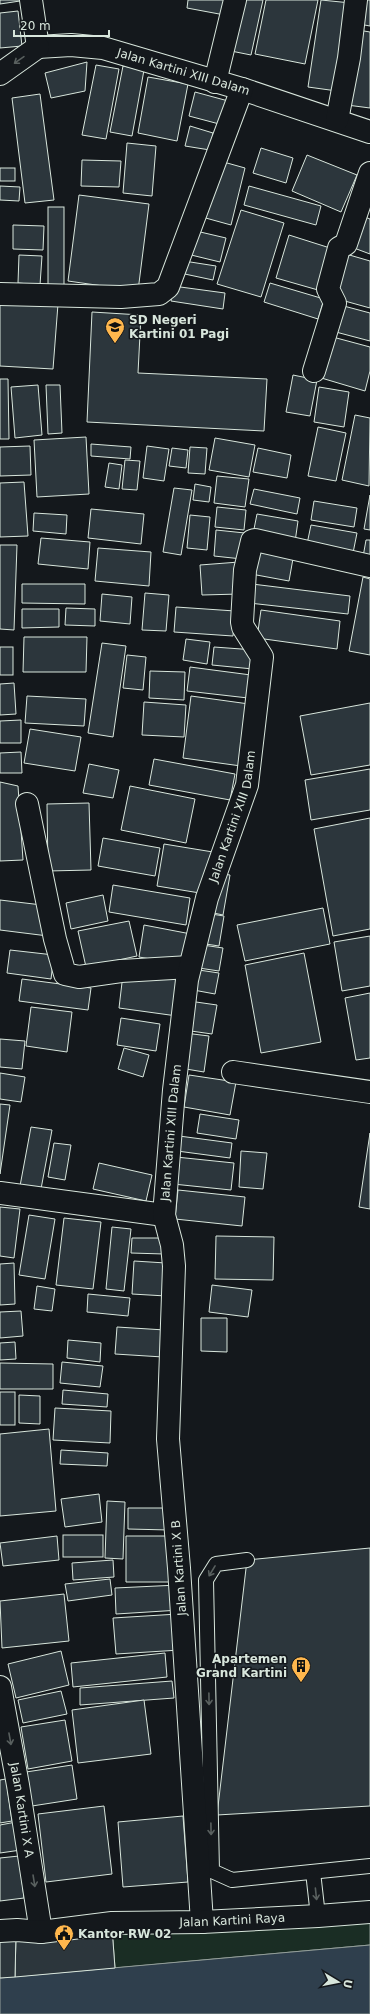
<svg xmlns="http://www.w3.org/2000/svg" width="370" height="2014" font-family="'DejaVu Sans',sans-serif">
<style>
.green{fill:#1a2d24;stroke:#939e99}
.water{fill:#2f3f4d;stroke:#939e99}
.building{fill:#2c363c;stroke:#d8e6dc}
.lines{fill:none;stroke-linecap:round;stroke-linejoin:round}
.service-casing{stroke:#d8e6dc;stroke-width:16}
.minor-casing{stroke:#d8e6dc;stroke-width:24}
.tertiary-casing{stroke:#d8e6dc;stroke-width:24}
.service{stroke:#14181c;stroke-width:14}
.minor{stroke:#14181c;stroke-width:22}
.tertiary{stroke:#14181c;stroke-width:22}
.oneway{stroke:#59605f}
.labels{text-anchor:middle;stroke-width:3;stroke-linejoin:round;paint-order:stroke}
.street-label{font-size:12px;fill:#d8e6dc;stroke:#14181c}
.poi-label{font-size:12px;font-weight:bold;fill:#d8e6dc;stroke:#14181c;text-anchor:start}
</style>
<rect width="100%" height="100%" fill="#14181c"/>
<path class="green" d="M370,1912V1945L115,1968L112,1928Z"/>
<path class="water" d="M370,1945V2014H0V1978Z"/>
<g class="building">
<path d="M0,0H20V1L0,4Z"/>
<path d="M188,0H233L230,16L187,8Z"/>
<path d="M236,0H263L251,55L226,50Z"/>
<path d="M266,0H318L305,64L255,54Z"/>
<path d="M321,0L351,3L337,91L308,87Z"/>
<path d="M363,0H370V26L359,24Z"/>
<path d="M18,11L22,46L0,48V13Z"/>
<path d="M358,30L370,32V108L347,105Z"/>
<path d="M87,62L85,91L51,98L45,73Z"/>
<path d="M96,65L119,69L106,139L82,135Z"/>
<path d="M123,66L144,70L132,136L110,132Z"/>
<path d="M148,77L188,84L177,141L138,133Z"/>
<path d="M195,92L232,102L223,125L189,116Z"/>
<path d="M40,94L54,200L25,203L12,98Z"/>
<path d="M190,126L213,133L210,150L185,146Z"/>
<path d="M127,143L156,146L152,196L123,193Z"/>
<path d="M261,148L293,158L286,183L253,173Z"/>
<path d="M307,155L357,175L341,212L292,191Z"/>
<path d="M82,160L121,161L119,187L81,186Z"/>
<path d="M220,161L245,168L231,225L202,217Z"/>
<rect x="0" y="168" width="15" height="13"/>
<path d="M0,186L20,187L19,201L0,200Z"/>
<path d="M249,186L321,206L316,225L244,205Z"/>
<path d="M79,195L149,204L138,291L68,281Z"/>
<rect x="48" y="207" width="16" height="83"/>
<path d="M241,210L284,223L261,297L217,284Z"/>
<path d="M365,217L370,219V254L354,248Z"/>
<path d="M13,225L44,226L43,250L13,249Z"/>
<path d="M196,231L226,238L220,262L187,254Z"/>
<path d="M289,235L330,248L318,290L276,278Z"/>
<path d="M346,254L370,261V308L334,298Z"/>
<path d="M19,255L42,256L40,285L18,283Z"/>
<path d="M184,261L216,266L213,280L180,273Z"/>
<path d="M270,283L324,299L318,319L264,302Z"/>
<path d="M173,286L225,293L223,309L171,301Z"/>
<path d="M0,300L58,304L53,369L0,366Z"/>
<path d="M340,305L370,313V341L332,331Z"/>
<path d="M92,312L141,315L138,373L267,379L264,431L87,422Z"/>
<path d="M329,336L370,347V371L365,391L318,377Z"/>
<path d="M293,375L317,380L310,416L286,412Z"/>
<path d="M0,379H8L9,439H0Z"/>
<path d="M38,385L42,435L15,438L11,387Z"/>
<path d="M46,385H60L62,433L48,434Z"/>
<path d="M319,387L349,392L344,427L314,422Z"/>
<path d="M355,415L370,418L369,486L342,480Z"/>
<path d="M318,427L346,433L336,481L308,476Z"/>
<path d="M86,437L89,494L37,497L34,440Z"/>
<path d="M215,438L255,445L249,477L209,470Z"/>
<path d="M91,444L131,447L130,459L91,456Z"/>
<path d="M30,446L31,475L0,476V447Z"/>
<path d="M147,446L169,449L164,481L143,478Z"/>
<path d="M190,447L207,448L205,474L188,473Z"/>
<path d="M172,448L188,450L186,468L169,466Z"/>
<path d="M258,448L291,455L287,478L253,472Z"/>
<path d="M125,460L140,461L137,490L122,489Z"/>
<path d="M109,463L122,465L119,489L105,487Z"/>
<path d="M217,476L249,479L245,507L214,503Z"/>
<path d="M24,482L28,536L0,537V483Z"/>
<path d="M195,484L211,487L209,502L193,500Z"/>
<path d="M174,488L192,490L181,555L163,552Z"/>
<path d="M254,489L300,498L297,514L250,504Z"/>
<path d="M370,495V530L364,529Z"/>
<path d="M314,501L357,508L354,527L311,520Z"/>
<path d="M217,507L246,510L244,530L215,527Z"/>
<path d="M91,509L144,514L141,544L88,538Z"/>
<path d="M34,513L67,515L66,534L33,531Z"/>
<path d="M257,514L298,521L295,542L253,534Z"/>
<path d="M190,515L210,517L207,550L187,548Z"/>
<path d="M311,525L357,533L353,553L307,544Z"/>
<path d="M216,530L245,533L242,559L214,556Z"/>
<path d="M41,538L90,542L88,569L38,564Z"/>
<path d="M366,540H370V558L363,557Z"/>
<path d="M0,545H17L14,630L0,629Z"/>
<path d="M256,546L294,553L289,581L251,574Z"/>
<path d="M98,548L151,552L149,586L95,581Z"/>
<path d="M239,562L240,594L202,595L200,565Z"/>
<path d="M363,577L370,579V655L349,651Z"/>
<path d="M22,584H85V604L22,603Z"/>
<path d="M252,584L350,596L348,614L249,603Z"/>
<path d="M145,593L169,595L166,631L142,630Z"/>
<path d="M102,594L132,597L130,624L100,621Z"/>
<path d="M176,607L235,611L233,636L174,632Z"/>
<path d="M66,608L95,609V626L65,625Z"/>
<path d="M22,609H59V627L22,628Z"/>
<path d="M261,610L340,621L337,649L257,638Z"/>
<path d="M24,637H87L86,672H23Z"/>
<path d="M186,639L210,642L207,664L183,660Z"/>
<path d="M102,643L126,646L113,737L88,733Z"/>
<rect x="0" y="647" width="13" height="28"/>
<path d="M214,647L255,650L253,669L212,665Z"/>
<path d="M127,655L146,657L143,690L123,688Z"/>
<path d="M190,667L251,675L248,698L187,691Z"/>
<path d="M150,671L185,672L184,700L149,698Z"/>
<path d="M14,683L16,714L0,715V684Z"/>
<path d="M27,696L86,699L84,726L25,723Z"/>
<path d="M191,696L249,704L241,766L183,758Z"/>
<path d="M144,702L186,705L184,737L142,735Z"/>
<path d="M370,703V765L311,775L300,716Z"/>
<path d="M21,720V743H0V721Z"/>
<path d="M30,729L81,737L75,771L24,763Z"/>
<path d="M21,752L22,773H0V753Z"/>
<path d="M154,759L235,774L230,800L149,785Z"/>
<path d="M89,764L119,770L113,798L83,793Z"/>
<path d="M370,769V810L311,820L305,780Z"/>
<path d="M0,782L18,786L23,860L0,861Z"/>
<path d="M130,786L195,799L186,843L121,830Z"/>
<path d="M89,803L91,870L48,871L47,804Z"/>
<path d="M370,818V929L333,936L314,829Z"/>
<path d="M103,838L160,848L155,876L98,866Z"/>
<path d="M164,844L213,852L206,894L157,886Z"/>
<path d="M216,873L230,875L223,915L209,912Z"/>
<path d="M113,885L190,898L186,925L109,912Z"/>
<path d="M103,895L108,921L71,929L66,903Z"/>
<path d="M0,900L42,905L48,936L0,930Z"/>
<path d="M323,908L330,944L245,961L237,925Z"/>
<path d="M205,913L224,916L219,946L199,943Z"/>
<path d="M129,921L137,956L86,967L78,931Z"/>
<path d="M144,925L191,934L185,965L139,957Z"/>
<path d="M370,936V986L342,991L334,942Z"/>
<path d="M196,944L223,948L219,971L192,967Z"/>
<path d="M10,950L54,955L51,979L7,973Z"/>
<path d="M304,953L321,1042L261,1053L245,965Z"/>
<path d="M192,969L219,973L215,994L188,989Z"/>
<path d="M123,974L182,977L177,1016L119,1008Z"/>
<path d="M22,979L91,988L88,1010L19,1001Z"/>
<path d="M370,993V1058L356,1060L345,998Z"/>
<path d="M189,1001L217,1005L212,1034L184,1030Z"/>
<path d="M31,1007L72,1012L67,1052L26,1046Z"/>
<path d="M121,1018L160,1024L156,1051L117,1045Z"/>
<path d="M185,1033L209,1036L204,1072L180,1068Z"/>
<path d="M0,1039L25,1041L22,1069L0,1067Z"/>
<path d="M124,1048L149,1055L143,1077L118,1069Z"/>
<path d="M0,1073L25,1077L21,1102L0,1099Z"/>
<path d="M189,1075L236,1082L230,1115L184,1107Z"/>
<path d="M0,1104L10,1105L0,1174Z"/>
<path d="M200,1114L239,1120L236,1139L197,1133Z"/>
<path d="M31,1127L52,1130L41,1189L20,1186Z"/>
<path d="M370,1133V1209L359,1207Z"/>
<path d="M179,1136L232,1143L230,1158L177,1151Z"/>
<path d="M54,1143L71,1145L65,1180L48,1177Z"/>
<path d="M241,1151L267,1153L263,1189L239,1187Z"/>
<path d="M176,1157L234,1163L231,1190L173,1184Z"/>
<path d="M99,1163L152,1175L146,1201L93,1189Z"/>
<path d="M178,1190L245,1197L242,1226L175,1219Z"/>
<path d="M0,1207L20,1209L14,1258L0,1256Z"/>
<path d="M29,1215L55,1219L45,1279L19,1275Z"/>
<path d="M64,1218L101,1222L93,1289L56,1285Z"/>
<path d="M112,1227L131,1229L124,1291L106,1289Z"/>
<path d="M216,1236L274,1237L273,1280L215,1279Z"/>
<path d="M132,1238H161L164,1254L131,1253Z"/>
<path d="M134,1261L166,1263V1296L132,1294Z"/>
<path d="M14,1263L15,1304L0,1305V1264Z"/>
<path d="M212,1285L252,1290L248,1317L209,1312Z"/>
<path d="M37,1286L55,1289L52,1311L34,1309Z"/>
<path d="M88,1294L130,1298L128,1316L87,1312Z"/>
<path d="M21,1311L23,1336L0,1338V1312Z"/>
<path d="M201,1318H227V1352L201,1351Z"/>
<path d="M117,1327L165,1330L163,1357L115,1354Z"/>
<path d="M68,1340L101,1343L100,1362L67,1358Z"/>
<path d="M15,1342L16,1359L0,1360V1343Z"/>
<path d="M62,1362L103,1366L100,1387L60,1383Z"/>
<path d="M0,1363L53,1364V1389H0Z"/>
<path d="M63,1390L108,1394L107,1407L62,1404Z"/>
<rect x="0" y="1392" width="15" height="33"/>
<path d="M19,1395L40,1396V1424L19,1423Z"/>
<path d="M55,1408L111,1411L110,1443L53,1440Z"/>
<path d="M49,1429L56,1511L0,1516V1434Z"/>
<path d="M61,1450L108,1453L107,1466L60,1464Z"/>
<path d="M99,1494L102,1522L65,1527L61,1499Z"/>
<path d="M107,1501L125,1502L123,1559L105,1558Z"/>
<path d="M128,1508H165L169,1530L128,1529Z"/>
<rect x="63" y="1535" width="40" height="22"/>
<path d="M57,1536L59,1560L3,1566L0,1543Z"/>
<path d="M126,1536H174L175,1582H126Z"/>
<path d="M370,1548V1806L217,1815L247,1560Z"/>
<path d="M113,1560L114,1577L73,1580L72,1563Z"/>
<path d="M110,1579L112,1595L68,1601L65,1584Z"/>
<path d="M178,1585L180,1610L116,1614L115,1588Z"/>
<path d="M64,1594L69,1641L2,1648L0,1601Z"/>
<path d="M178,1614L180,1650L116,1654L113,1618Z"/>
<path d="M61,1651L69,1685L16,1698L8,1664Z"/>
<path d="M165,1653L167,1677L73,1687L71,1663Z"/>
<path d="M172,1681L174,1698L80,1705V1688Z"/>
<path d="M61,1691L67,1714L23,1723L18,1700Z"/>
<path d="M144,1700L151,1754L78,1763L72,1710Z"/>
<path d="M65,1720L72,1761L28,1769L21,1727Z"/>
<path d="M72,1765L77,1799L32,1806L26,1772Z"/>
<path d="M6,1779L12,1821L0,1823V1780Z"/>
<path d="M104,1806L112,1874L46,1882L38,1814Z"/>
<path d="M183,1816L188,1882L123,1887L118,1822Z"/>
<path d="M16,1822L21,1850L0,1853V1825Z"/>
<path d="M19,1856L24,1898L0,1901V1858Z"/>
<path d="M112,1928L115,1968L15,1977L16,1934Z"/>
<path d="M16,1934L15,1977L0,1978V1936Z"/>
</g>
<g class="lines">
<defs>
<g id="service">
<path d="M247,1560L216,1564L206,1580L212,1871L232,1880L370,1866"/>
<path d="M313,1872L318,1916"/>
</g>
<g id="minor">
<path d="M31,0L38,47"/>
<path id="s1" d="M38,47L71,45L103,48L242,89L370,132"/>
<path d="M0,74L38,47"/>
<path d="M215,82L235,0"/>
<path d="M337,120L349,58L356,0"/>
<path d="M0,294L121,297L159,294L168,287L242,89"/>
<path d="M314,371L335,303L328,289L339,248L346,244L370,173"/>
<path d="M27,804L55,939L65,974L79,977L121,971L190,967"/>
<path d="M233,1072L370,1092"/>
<path d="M0,1193L164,1215"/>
<path id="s2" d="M0,1687L18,1785L41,1932"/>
<path id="s3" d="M202,1922L179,1568L168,1439L174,1266L172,1245L164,1215L174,1090L187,980L207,898L247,785L262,657L243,627L242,622L245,570L252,541L255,540L370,566"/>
</g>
<g id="tertiary">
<path id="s4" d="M0,1931L17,1930L41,1932L112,1923L202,1922L318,1916L370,1912"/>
</g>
</defs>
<use href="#service" class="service-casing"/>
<use href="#minor" class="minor-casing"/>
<use href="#tertiary" class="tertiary-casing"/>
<use href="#service" class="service"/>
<use href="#minor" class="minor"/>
<use href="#tertiary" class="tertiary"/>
</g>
<defs><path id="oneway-shaft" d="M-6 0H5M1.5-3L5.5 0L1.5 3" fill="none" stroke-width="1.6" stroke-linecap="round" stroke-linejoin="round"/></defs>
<g class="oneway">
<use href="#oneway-shaft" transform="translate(19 60) rotate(145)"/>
<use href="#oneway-shaft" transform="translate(212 1571) rotate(121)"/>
<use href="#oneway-shaft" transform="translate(209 1699) rotate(89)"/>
<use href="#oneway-shaft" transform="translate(10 1739) rotate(80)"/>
<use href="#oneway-shaft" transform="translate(211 1829) rotate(89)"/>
<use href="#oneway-shaft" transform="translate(34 1881) rotate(81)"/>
<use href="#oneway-shaft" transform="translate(316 1894) rotate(84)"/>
</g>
<defs>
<symbol id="school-pin" viewBox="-11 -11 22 30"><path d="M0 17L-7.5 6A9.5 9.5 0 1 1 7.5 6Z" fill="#ffb74d" stroke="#14181c"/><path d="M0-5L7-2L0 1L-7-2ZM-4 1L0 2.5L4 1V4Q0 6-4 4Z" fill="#111"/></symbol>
<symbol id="building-pin" viewBox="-11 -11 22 30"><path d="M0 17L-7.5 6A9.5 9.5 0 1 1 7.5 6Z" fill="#ffb74d" stroke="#14181c"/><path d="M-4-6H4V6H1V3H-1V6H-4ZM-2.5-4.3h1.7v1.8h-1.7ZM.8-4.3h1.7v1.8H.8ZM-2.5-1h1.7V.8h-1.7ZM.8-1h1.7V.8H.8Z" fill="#111"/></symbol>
<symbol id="civic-pin" viewBox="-11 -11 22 30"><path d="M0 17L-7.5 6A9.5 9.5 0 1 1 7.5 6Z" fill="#ffb74d" stroke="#14181c"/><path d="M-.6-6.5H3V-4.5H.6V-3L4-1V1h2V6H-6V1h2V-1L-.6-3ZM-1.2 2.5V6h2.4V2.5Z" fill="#111"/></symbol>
</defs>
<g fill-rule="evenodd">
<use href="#school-pin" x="104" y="316" width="22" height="30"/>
<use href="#building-pin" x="290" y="1655" width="22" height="30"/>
<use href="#civic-pin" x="53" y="1923" width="22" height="30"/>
</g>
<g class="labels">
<g class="street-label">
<text dy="4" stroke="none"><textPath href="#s1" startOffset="149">Jalan Kartini XIII Dalam</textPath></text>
<text dy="4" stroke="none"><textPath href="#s3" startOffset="1116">Jalan Kartini XIII Dalam</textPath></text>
<text dy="4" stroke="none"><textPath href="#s3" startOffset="792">Jalan Kartini XIII Dalam</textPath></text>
<text transform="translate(179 1568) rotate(-94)" y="4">Jalan Kartini X B</text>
<text dy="4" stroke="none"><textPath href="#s2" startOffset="125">Jalan Kartini X A</textPath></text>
<text dy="4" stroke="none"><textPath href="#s4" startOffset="233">Jalan Kartini Raya</textPath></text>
</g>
<g class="poi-label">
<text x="129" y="324">SD Negeri<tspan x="129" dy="14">Kartini 01 Pagi</tspan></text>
<text x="287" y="1663" text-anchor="end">Apartemen<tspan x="287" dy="14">Grand Kartini</tspan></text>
<text x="78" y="1938">Kantor RW 02</text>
</g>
</g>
<g transform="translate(338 1982) rotate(100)" stroke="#14181c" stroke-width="3" paint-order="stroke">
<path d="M0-3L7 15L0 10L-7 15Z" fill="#d8e6dc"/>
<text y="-6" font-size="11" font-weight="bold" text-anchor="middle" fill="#d8e6dc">U</text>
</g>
<path d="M14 30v6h95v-6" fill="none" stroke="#d8e6dc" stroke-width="2"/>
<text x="20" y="30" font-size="12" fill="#d8e6dc" stroke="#14181c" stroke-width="3" paint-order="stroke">20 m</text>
</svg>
